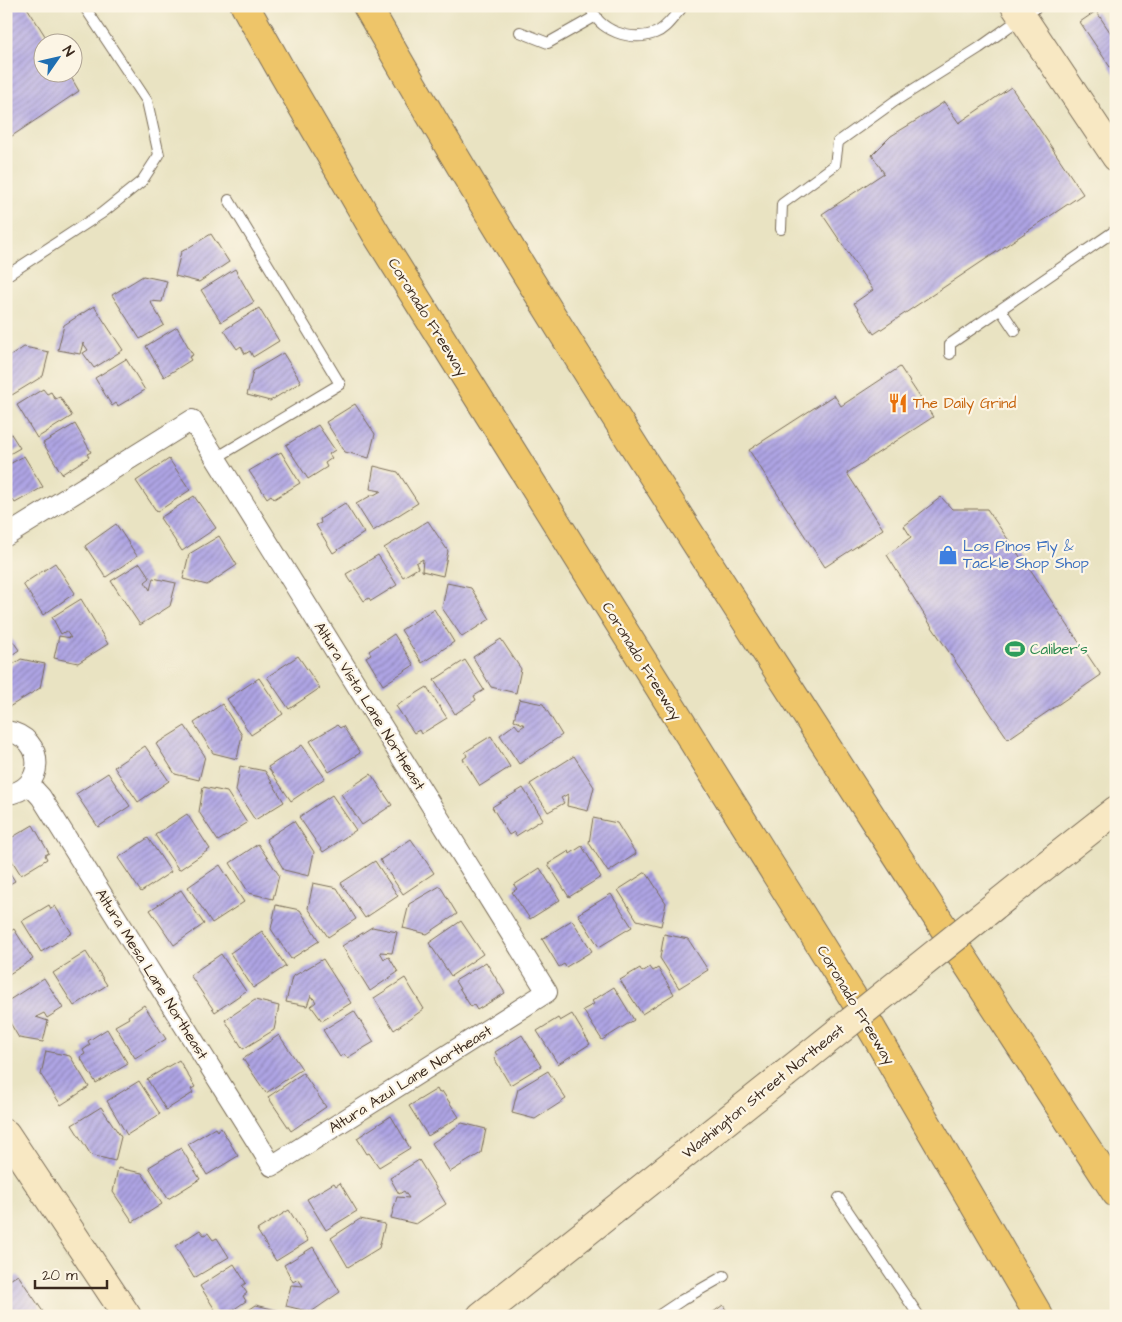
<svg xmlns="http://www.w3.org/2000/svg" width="1122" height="1322" font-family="'Architects Daughter',sans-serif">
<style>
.building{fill:url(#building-hatch)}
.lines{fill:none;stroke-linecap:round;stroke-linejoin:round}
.lane-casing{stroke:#786b57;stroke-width:12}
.street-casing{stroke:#786b57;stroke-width:22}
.secondary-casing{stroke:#786b57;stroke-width:30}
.highway-casing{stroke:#786b57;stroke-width:30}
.lane{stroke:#fff;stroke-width:10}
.street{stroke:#fff;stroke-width:20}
.secondary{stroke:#f8e8c3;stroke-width:28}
.highway{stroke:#eec569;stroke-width:28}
.secondary-bridge-casing{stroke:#786b57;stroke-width:30;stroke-linecap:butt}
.secondary-bridge{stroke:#f8e8c3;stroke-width:28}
.labels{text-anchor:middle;stroke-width:4.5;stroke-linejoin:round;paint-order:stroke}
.street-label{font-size:15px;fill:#3b2a1e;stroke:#fcf5e5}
.food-label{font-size:15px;fill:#c56008;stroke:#fcf5e5;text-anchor:start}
.shop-label{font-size:15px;fill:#366cbe;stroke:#fcf5e5;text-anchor:start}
.leisure-label{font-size:15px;fill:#27864d;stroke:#fcf5e5;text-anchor:start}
</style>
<defs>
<pattern id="building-hatch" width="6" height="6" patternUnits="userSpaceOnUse" patternTransform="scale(1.25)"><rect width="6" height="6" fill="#aea4e4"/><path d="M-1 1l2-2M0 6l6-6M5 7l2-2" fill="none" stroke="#8f86b8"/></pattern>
</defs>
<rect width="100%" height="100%" fill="#fcf5e5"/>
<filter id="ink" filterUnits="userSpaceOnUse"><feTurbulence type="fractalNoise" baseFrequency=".02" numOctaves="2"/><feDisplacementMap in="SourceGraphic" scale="10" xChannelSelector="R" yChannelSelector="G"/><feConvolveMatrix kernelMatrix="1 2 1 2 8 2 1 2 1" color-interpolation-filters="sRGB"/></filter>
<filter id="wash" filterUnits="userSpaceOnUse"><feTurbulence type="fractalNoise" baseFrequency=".0096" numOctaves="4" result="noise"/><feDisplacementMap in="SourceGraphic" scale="20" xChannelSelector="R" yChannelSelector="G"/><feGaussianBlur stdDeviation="1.12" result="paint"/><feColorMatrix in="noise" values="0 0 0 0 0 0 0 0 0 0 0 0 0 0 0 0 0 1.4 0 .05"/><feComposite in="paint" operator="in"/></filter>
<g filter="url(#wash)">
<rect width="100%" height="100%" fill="#e9e3c2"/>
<g id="blocks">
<g class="building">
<path d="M6,6H26L49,42H42V72H68L79,91L6,140Z"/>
<path d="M1096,11L1116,41V76L1080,22Z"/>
<path d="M1011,87L1083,194L874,334L854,303L873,290L822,214L884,173L872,155L891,136L917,120L944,102L959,123Z"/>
<path d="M211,234L229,262L199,282L175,276L181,252Z"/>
<path d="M235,269L254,302L221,322L201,290Z"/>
<path d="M143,276L167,281L162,302L150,301L164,325L140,339L112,295Z"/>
<path d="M94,306L123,350L94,368L83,353L88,350L83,343L80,354L58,350L64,325Z"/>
<path d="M259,308L279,341L253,357L250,351L245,354L241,346L237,349L224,330Z"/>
<path d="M177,327L193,355L189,357L191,360L164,377L146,346Z"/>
<path d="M24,347L49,352L43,376L12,395L6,385V359Z"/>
<path d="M283,353L301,382L270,401L247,395L253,371Z"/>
<path d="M126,359L145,390L118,406L116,403L112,406L95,378Z"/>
<path d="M900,367L933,417L847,473L883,529L825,567L749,450L834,395L841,406Z"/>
<path d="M43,389L47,394L51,392L55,399L60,397L72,416L37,438L17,405Z"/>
<path d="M355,404L375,434L369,458L345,452L326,422Z"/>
<path d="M75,424L91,452L87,454L89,457L62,474L43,443Z"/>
<path d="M318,425L335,450L329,454L332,458L325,463L327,467L308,479L286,445Z"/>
<path d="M6,426L20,448L6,456Z"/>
<path d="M281,452L300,483L274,499L271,495L267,498L249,471Z"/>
<path d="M24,456L43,487L15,503L13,500L10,502L6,497V466Z"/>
<path d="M169,459L190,490L157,512L136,481Z"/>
<path d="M374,466L398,472L418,503L373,531L356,504L372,495H374L381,491L370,489Z"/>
<path d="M194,496L216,528L182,551L160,518Z"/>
<path d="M941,497L952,509H987L1023,561L1024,560L1101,675L1008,739L930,624L887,555L911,537L904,526Z"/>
<path d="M345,503L364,533L333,553L316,525L321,523L320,519Z"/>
<path d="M428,521L448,551L443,576L422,571L423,559L416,563L418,568L403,577L384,548Z"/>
<path d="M116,524L137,556L106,577L85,546Z"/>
<path d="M219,536L237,565L207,585L183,579L189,554Z"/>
<path d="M378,555L397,585L371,601L369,598L364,601L346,574Z"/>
<path d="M55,563L75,593L43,615L23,584Z"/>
<path d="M140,563L150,578L145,582L150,590L153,578L176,583L170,606L140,625L111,581Z"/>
<path d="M447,583L471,588L490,619L462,637L442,608Z"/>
<path d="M81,599L108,644L78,663L54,658L59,636L71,638L66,631L61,634L52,617Z"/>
<path d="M434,609L454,642L422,663L401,630Z"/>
<path d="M6,631L19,650L6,659Z"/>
<path d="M394,634L414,665L383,685L366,657L371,654L369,651Z"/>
<path d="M501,639L521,669L516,693L491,687L473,657Z"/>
<path d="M298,656L320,688L289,709L267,677Z"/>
<path d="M21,659L45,664L40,688L9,707L6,704V669Z"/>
<path d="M465,660L484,690L474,696L476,700L455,714L434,680Z"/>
<path d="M259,678L283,714L251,735L227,699Z"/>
<path d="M427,687L447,718L421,734L419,730L414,733L396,706Z"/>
<path d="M519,699L543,704L562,735L519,764L500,735L515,724L519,729L525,725L514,720Z"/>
<path d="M222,704L242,735L237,759L213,753L194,723Z"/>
<path d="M337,725L340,728L343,726L360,753L329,772L310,741Z"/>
<path d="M185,726L205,756L199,780L175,774L156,744Z"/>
<path d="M491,736L510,767L480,786L463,759L467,756L465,752Z"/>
<path d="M302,745L325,778L291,801L268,767Z"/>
<path d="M145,746L169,781L138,802L114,767Z"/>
<path d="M574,756L594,787L588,811L567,806L568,794L561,798L564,803L548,812L530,784Z"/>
<path d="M240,766L265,771L284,802L255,820L236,791Z"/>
<path d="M108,773L130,806L98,827L76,794Z"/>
<path d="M371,774L392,805L362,825L341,794Z"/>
<path d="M203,787L227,792L247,823L218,841L199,812Z"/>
<path d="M523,788L543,819L516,836L514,832L509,835L492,807Z"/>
<path d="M332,795L356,830L323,852L299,817Z"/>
<path d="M187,814L210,849L179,870L155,835Z"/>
<path d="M593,818L617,823L636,854L608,872L589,843Z"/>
<path d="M294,821L314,852L309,876L284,870L266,839Z"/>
<path d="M33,825L49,853L45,855L47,859L21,875L6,851V841Z"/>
<path d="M148,838L171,872L141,892L118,858Z"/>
<path d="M411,839L434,873L403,894L380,860Z"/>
<path d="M258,844L279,875L273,899L249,893L230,863Z"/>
<path d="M582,846L601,877L569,897L548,864L569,851L570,854Z"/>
<path d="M375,861L398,896L365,918L341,883Z"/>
<path d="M220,865L244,902L212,923L188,887Z"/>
<path d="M6,867L15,881L6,886Z"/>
<path d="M540,868L560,900L530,919L512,892L517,889L514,885Z"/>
<path d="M646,872L666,903L661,926L637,920L618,890Z"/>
<path d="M313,883L337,888L356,919L328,937L308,908Z"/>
<path d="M440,886L457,914L427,934L403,928L409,904Z"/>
<path d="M181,890L204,924L174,945L150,910Z"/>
<path d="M611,894L632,927L599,947L578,914Z"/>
<path d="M49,905L51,909L55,906L72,933L41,952L22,921Z"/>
<path d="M276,905L300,910L319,941L291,959L271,929Z"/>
<path d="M572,920L592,951L566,967L564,964L559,967L542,939Z"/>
<path d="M461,921L483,954L451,976L429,943Z"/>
<path d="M372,927L397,932L392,953L380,952L384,959L389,957L398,972L370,991L342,946Z"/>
<path d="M14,929L33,959L6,976V934Z"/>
<path d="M262,931L286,966L253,988L230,953Z"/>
<path d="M664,934L688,939L708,970L679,988L660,958Z"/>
<path d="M86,952L107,985L74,1006L53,973Z"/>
<path d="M221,954L246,991L215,1012L190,975Z"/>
<path d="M323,959L351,1003L322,1021L311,1006L316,1002L311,995L307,1006L286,1002L292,977Z"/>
<path d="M486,962L505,993L477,1010L474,1005L471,1007L455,981Z"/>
<path d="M650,967L653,971L658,968L674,994L642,1014L620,980L640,968L642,972Z"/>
<path d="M44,978L63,1008L47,1018L44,1013L36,1017L48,1021L43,1042L19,1038L6,1016V1002Z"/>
<path d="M405,978L424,1009L394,1030L374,998Z"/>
<path d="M614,987L634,1020L602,1040L583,1010L594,1004L592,1001Z"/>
<path d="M255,1000L279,1006L274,1030L243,1049L225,1020Z"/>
<path d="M144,1005L166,1039L135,1058L115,1026L129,1018L128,1016Z"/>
<path d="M354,1011L374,1042L347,1058L344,1054L340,1057L323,1030Z"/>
<path d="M572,1014L590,1044L558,1064L537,1031L558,1018L560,1021Z"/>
<path d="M107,1029L128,1064L96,1083L80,1057L85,1054L83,1050L90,1045L88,1041Z"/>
<path d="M279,1035L302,1069L266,1093L243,1059Z"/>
<path d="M522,1035L541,1066L510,1085L494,1058L497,1055L495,1052Z"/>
<path d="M46,1051L70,1056L89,1087L61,1105L41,1075Z"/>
<path d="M179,1060L195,1087L191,1089L193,1093L166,1110L147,1079Z"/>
<path d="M548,1071L566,1099L535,1119L512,1113L518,1089Z"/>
<path d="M303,1073L326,1107L291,1131L268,1097Z"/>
<path d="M139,1081L160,1114L127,1135L107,1101Z"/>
<path d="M437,1089L439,1093L442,1091L459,1117L428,1136L409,1106Z"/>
<path d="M101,1107L121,1137L115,1161L91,1155L72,1125Z"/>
<path d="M391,1116L410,1148L379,1167L369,1153L367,1154L357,1138Z"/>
<path d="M462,1123L486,1129L481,1153L450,1172L432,1143Z"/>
<path d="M215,1128L217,1131L221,1128L238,1156L207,1175L188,1144Z"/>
<path d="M181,1148L200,1179L168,1199L149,1167Z"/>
<path d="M419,1160L446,1204L416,1224L391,1218L397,1197L409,1198L404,1191L399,1194L390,1178Z"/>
<path d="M118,1168L142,1173L162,1204L133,1222L113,1192Z"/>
<path d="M334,1183L336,1186L340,1183L357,1211L326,1230L307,1199Z"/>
<path d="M289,1210L308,1241L276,1261L257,1230Z"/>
<path d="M360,1219L385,1224L379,1248L348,1267L331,1238Z"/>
<path d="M200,1230L204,1235L208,1233L213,1240L217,1238L229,1257L194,1278L175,1246Z"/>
<path d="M313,1247L340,1292L311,1312L286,1306L291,1285L303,1286L298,1279L293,1282L284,1265Z"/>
<path d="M234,1264L246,1283L242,1286L247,1293L243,1296L246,1301L224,1316H219L200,1286Z"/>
<path d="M18,1275L46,1316H6V1282Z"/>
<path d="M256,1305L280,1311L279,1316H240Z"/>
<path d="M723,1305L730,1316H708Z"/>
</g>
</g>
</g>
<g filter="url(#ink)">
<use href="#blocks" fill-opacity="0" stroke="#786b57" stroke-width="1"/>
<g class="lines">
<defs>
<g id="lane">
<path d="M590,6C598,31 631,42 655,33C666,29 672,18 680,10L681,6"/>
<path d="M520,32L548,43L596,16"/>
<path d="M781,229L782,204L835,165L838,142L895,101L979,48L1038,6"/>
<path d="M6,276L102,213L142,181L159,155L147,101L84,6"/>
<path d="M1001,310L1015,331"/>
<path d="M950,354V344L1116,230"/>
<path d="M216,458L340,384L229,200"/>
<path d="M839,1198L919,1316"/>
<path d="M658,1316L682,1300L724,1276"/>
</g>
<g id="street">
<path d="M6,536L192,420L547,992L272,1166L41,797L29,784"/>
<path d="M6,731C48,737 45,792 6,794"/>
</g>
<g id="secondary">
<path d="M1015,6L1116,157"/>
<path d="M1022,884L1116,810"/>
<path d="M6,1134L127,1316"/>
<path d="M481,1316L784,1075"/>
</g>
<g id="highway">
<path d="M245,6L281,70L375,232L862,1012L1039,1316"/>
<path d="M367,6C482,208 607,405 733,601C860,799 987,996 1116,1193"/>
</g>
</defs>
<use href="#lane" class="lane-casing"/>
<use href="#street" class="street-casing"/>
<use href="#secondary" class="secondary-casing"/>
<use href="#highway" class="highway-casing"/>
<use href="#lane" class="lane"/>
<use href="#street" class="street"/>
<use href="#secondary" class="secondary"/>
<use href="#highway" class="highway"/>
<defs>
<path id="secondary-bridge" d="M784,1075L1022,884"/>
</defs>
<use href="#secondary-bridge" class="secondary-bridge-casing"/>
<use href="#secondary-bridge" class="secondary-bridge"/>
</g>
</g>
<defs>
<symbol id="restaurant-bare" viewBox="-9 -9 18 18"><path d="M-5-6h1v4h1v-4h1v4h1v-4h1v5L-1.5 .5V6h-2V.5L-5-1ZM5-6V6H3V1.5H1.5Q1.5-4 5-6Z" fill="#e8710a" stroke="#fcf5e5" stroke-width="2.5" paint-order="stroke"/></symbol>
<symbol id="shop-bare" viewBox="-9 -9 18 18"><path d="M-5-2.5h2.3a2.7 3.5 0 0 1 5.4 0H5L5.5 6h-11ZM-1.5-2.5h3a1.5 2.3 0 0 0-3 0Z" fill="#3f7fe0" stroke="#fcf5e5" stroke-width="2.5" paint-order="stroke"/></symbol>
<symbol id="stadium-bare" viewBox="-9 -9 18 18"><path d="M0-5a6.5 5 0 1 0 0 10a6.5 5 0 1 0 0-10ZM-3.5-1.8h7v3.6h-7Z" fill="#2e9e5b" stroke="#fcf5e5" stroke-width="2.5" paint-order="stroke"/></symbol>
</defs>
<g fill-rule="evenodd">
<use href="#restaurant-bare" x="884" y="389" width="28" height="28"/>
<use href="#shop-bare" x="934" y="541" width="28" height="28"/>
<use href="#stadium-bare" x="1001" y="635" width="28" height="28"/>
</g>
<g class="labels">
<g class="street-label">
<text transform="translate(428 317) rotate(58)" y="5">Coronado Freeway</text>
<text transform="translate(642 661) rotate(58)" y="5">Coronado Freeway</text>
<text transform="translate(370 706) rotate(58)" y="5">Altura Vista Lane Northeast</text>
<text transform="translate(152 974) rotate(58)" y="5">Altura Mesa Lane Northeast</text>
<text transform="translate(856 1005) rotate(59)" y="5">Coronado Freeway</text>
<text transform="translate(410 1079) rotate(-32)" y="5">Altura Azul Lane Northeast</text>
<text transform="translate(763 1091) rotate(-39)" y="5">Washington Street Northeast</text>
</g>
<g class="food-label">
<text x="913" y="408">The Daily Grind</text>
</g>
<g class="shop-label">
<text x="963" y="551">Los Pinos Fly &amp;<tspan x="963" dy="17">Tackle Shop Shop</tspan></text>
</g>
<g class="leisure-label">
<text x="1030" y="654">Caliber's</text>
</g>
</g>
<rect width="1122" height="1322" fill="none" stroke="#fcf5e5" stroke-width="25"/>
<g transform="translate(58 58) rotate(56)"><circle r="24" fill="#fcf5e5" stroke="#afa495"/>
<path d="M0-4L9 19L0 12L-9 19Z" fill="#1f6fb2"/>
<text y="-8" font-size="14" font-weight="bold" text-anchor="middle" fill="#3b2a1e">N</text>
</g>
<path d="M35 1280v8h72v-8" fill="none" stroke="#3b2a1e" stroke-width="2.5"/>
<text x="42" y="1280" font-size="15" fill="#3b2a1e" stroke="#fcf5e5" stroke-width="4" paint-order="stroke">20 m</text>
</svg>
